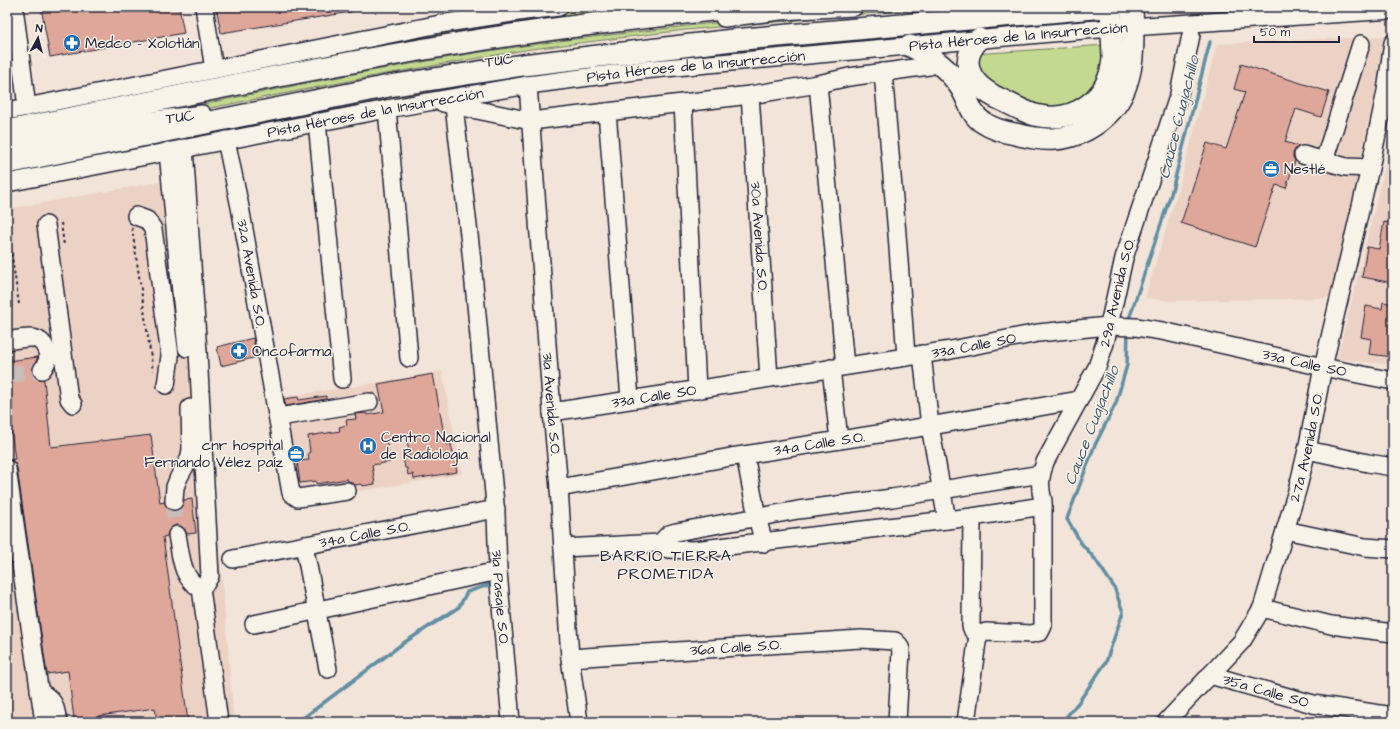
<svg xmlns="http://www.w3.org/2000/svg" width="1400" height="729" font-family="'Architects Daughter',sans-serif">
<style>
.built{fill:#ecd2c5}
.green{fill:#c3d98f;stroke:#727e65}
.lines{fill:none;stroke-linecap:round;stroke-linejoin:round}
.stream{stroke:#608ea4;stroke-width:3.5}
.building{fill:#dfa799;stroke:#22223b}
.minor-tunnel{stroke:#c8bdb9;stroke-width:17;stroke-dasharray:17 8;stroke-linecap:butt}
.minor-casing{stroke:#22223b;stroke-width:20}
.major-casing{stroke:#22223b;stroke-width:24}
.path{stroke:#22223b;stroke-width:2;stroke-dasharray:3 3;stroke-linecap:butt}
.minor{stroke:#f7f3e8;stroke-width:17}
.major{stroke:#f7f3e8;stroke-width:21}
.labels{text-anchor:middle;stroke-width:3;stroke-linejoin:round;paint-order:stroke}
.street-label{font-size:15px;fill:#22223b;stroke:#f7f3e8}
.poi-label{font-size:15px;fill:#22223b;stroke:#f7f3e8;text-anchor:start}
.water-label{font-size:16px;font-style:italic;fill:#415870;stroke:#f7f3e8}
.neighbourhood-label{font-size:16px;letter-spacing:1px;fill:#22223b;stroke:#f7f3e8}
</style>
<rect width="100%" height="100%" fill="#f2e4d8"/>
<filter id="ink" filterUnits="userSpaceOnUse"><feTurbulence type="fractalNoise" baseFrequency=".025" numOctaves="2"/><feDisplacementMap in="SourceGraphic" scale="8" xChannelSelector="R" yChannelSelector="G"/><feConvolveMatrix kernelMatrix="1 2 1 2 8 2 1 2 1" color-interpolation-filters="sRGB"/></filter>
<g filter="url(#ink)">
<g class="built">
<path d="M1387,36L1331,298L1169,301L1145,298L1180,183L1217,44Z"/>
<path d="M1393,134V365L1337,359Z"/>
<path d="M189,177L234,722H7V209Z"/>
<path d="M442,371L462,474L289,503L273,418L275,398L357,386Z"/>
</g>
<g class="green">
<path d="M615,7H664L7,123V117C209,77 411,32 615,7Z"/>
<path d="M912,10L685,30L531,49L380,75L179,114L117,121L364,72L475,53L558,41L730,21L827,13Z"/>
<path d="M1106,45L1107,64L1081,104L1037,109L985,83L974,54Z"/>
<path d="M603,62L553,74L499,81L342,109L7,176V170L384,95Z"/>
</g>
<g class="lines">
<g class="stream">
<path d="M1128,322L1171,194L1210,42"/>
<path d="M298,722L402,644L459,607L467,592L491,584"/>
<path d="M1062,722L1078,703L1106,662L1123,612L1114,587L1095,559L1081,543L1067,519L1094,447L1116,403L1127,365L1128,330"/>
</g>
</g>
<g class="building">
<path d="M41,7H179L184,33L50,57Z"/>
<path d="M216,7H351V12L221,33Z"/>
<path d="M1241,64L1329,92L1321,117L1296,109L1285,142L1298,146L1293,153V157L1295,161L1286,188L1276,185L1255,247L1181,223L1207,143L1226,149L1245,92L1234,89Z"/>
<path d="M1384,222L1393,224V283L1362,277L1367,247L1379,249Z"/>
<path d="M1383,302L1393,304V357L1369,354L1371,339L1361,337L1366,306L1382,309Z"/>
<path d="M253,338L257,357L221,366L217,347Z"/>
<path d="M38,357L32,370L33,375L36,378L44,380L51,447L151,435L160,503L164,502L168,509L174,511L178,510L182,507L184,500L192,499L196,533L187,534L184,528L181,526L176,525L170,528L168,532L167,536L163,537L188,722H157L155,708L99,716L100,722H87L86,718L74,719L68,671L47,674L17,468L15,463L10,460L15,459L7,402V361Z"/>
<path d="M433,374L446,445L451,444L457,472L414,479L413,474L408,475L407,468H405L403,457L410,455L406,437L386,440L390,462L372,465L375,484L362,486V484L355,485L351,482L348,481L347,479L316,484V481L300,483L297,461L309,460L308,453L310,452L308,436L340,431L339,427L347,425L346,420L356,419L355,414L366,413L367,415L384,412L378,384Z"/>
<path d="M326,396V399L286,406L284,399L298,397L299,400Z"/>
</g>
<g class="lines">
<g class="minor-tunnel">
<path d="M7,375L42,370"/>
<path d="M174,501L177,535"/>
</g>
<defs>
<g id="minor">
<path d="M14,7L27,107"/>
<path d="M204,7L214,69"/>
<path d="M724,18L780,11L854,7"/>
<path d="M883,72L897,234L906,356"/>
<path d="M818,84L845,366"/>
<path id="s1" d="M528,85L552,412L559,488L570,658L579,722"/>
<path id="s2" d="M750,95L769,378"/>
<path d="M443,103L531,121L750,95L818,84L849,77L929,66L936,62"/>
<path d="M683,103L697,390"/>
<path id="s3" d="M454,106L471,252L492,473L496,514L498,571L511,722"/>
<path d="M387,109L409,358"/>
<path d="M7,111L440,24L525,11L559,7"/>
<path d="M607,112L630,399"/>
<path d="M317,122L342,379"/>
<path id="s4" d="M226,140L240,207L291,493L298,498L347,491"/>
<path id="s5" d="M7,148L116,125L202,114"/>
<path d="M184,148L198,352L210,576L206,583L201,588"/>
<path d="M168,151L180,283L187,348"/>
<path d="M1303,155L1346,167L1370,168"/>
<path d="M1324,161L1361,44"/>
<path id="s6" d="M7,183L387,109L528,85L643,70L1084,30L1393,10"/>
<path d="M136,216L147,220L153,229L170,356L166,385"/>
<path d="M46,225L69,399L73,404"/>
<path d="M7,341C22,339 39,332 46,349C50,357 47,363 42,370"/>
<path d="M922,354L930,426L947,520"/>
<path d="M831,368L839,440"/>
<path id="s7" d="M552,412L951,350L1038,333L1108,326L1136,327L1162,331L1323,367L1393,381"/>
<path d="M279,417L369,402"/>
<path d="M1307,450L1368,463L1393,467"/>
<path d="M745,455L757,517L764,543"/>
<path d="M7,469L44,722"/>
<path id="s8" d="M559,488L731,457L930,426L1079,400"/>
<path d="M174,501L175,487L179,477L189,459L191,450L190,408"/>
<path d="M972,517L971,626L973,631L980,634"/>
<path d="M1285,530L1365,547L1393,549"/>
<path d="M177,535C181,554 181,580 201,588"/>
<path d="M660,543L668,549L694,550L972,517L1043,506"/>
<path d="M304,545L328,669"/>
<path d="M563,548L660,543L669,534L676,532L798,510L892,498L1041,474"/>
<path id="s9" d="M233,559L496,509"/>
<path d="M201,588L219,722"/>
<path d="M1262,608L1331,625L1393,633"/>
<path d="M254,624L498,571"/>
<path id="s10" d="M570,658L861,639L895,641L899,645L901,650L897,722"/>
<path id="s11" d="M1210,675L1313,704L1393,716"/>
<path d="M39,691C55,701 55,704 58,722"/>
<path id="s12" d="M966,722L977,642L980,634L986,632L1031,634L1040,632L1043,626V501C1039,486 1040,477 1045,462L1097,367L1105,343L1124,258L1179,94L1191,35"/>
<path id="s13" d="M1166,722L1242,641L1262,608L1298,487L1307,450L1323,367L1370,168L1386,91L1393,43"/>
</g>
<g id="major">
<path d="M979,39C970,49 965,59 970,72C975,86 992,96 1004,101C1014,106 1025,112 1035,115C1075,125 1110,98 1113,58L1111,7"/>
<path d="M910,46C930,55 949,69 961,88C969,100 970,115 984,123C993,129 1004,132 1015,134C1028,137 1041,140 1054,139C1085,137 1116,115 1126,85C1135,60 1133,34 1132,7"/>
<path d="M7,131C156,101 305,69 455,44C549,28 645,17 740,7"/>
<path d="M7,163L389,86L523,65L733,40L1105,7"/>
</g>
</defs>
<use href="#minor" class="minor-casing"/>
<use href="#major" class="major-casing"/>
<g class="path">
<path d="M61,223L64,245"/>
<path d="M132,228L153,371"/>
<path d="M8,230L19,304"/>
</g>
<use href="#minor" class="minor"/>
<use href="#major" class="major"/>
</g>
</g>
<defs>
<symbol id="pharmacy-disc" viewBox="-11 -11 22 22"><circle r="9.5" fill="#1f6fb2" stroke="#f7f3e8"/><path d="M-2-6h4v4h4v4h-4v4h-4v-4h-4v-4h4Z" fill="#fff"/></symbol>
<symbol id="office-disc" viewBox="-11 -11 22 22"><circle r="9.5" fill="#1f6fb2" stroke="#f7f3e8"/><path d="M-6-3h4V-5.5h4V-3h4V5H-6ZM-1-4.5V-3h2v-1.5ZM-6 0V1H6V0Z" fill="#fff"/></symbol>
<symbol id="hospital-disc" viewBox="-11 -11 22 22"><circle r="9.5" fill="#1f6fb2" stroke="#f7f3e8"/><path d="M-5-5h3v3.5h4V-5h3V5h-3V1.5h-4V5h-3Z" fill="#fff"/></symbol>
</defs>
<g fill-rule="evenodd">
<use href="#pharmacy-disc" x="62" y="33" width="20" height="20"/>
<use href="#office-disc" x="1261" y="159" width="20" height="20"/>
<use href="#pharmacy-disc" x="229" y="341" width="20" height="20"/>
<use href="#hospital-disc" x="358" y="436" width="20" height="20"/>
<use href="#office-disc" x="286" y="444" width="20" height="20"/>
</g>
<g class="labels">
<g class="street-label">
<text dy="5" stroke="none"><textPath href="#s6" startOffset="1023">Pista Héroes de la Insurrección</textPath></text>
<text transform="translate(499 60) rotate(-8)" y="5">TUC</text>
<text dy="5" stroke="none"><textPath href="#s6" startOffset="699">Pista Héroes de la Insurrección</textPath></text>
<text dy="5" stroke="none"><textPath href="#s6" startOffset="375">Pista Héroes de la Insurrección</textPath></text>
<text dy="5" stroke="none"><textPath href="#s5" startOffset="176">TUC</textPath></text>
<text dy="5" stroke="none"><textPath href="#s2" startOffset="142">30a Avenida S.O.</textPath></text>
<text dy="5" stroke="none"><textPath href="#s4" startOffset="136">32a Avenida S.O.</textPath></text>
<text dy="5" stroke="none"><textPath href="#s12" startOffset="507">29a Avenida S.O.</textPath></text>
<text dy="5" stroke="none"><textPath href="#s7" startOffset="427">33a Calle SO</textPath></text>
<text dy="5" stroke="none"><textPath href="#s7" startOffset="763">33a Calle SO</textPath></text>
<text dy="5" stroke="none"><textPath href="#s7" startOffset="103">33a Calle SO</textPath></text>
<text dy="5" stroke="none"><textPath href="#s1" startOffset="320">31a Avenida S.O.</textPath></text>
<text dy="5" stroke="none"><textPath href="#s8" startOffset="264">34a Calle S.O.</textPath></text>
<text dy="5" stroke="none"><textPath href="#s13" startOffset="317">27a Avenida S.O.</textPath></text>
<text dy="5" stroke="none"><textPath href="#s9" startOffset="134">34a Calle S.O.</textPath></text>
<text dy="5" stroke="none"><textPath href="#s3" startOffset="494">31a Pasaje S.O.</textPath></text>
<text dy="5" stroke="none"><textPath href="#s10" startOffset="166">36a Calle S.O.</textPath></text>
<text dy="5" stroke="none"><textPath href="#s11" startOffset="58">35a Calle SO</textPath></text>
</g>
<g class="poi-label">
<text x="85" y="48">Medco - Xolotlán</text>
<text x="1284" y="174">Nestlé</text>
<text x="252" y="356">Oncofarma</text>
<text x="381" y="442">Centro Nacional<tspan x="381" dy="17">de Radiologia</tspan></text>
<text x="283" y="450" text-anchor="end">cnr hospital<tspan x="283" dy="17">Fernando Vélez paíz</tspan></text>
</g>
<g class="water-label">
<text transform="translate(1178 117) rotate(-76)" y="6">Cauce Cuajachillo</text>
<text transform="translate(1091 425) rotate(-69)" y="6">Cauce Cuajachillo</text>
</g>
<g class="neighbourhood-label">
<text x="666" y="561">BARRIO TIERRA<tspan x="666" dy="18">PROMETIDA</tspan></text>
</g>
</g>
<rect width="1400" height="729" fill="none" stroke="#f7f3e8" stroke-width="24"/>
<rect x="12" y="12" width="1376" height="705" fill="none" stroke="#22223b" stroke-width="1.5" filter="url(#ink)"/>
<g transform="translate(38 38) rotate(7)" stroke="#f7f3e8" stroke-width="3" paint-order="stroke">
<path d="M0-3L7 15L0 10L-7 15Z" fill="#22223b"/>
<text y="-6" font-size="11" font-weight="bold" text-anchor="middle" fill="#22223b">N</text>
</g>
<path d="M1254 36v6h85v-6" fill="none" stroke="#22223b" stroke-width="2"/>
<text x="1260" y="36" font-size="12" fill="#22223b" stroke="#f7f3e8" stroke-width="3" paint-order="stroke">50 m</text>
</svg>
